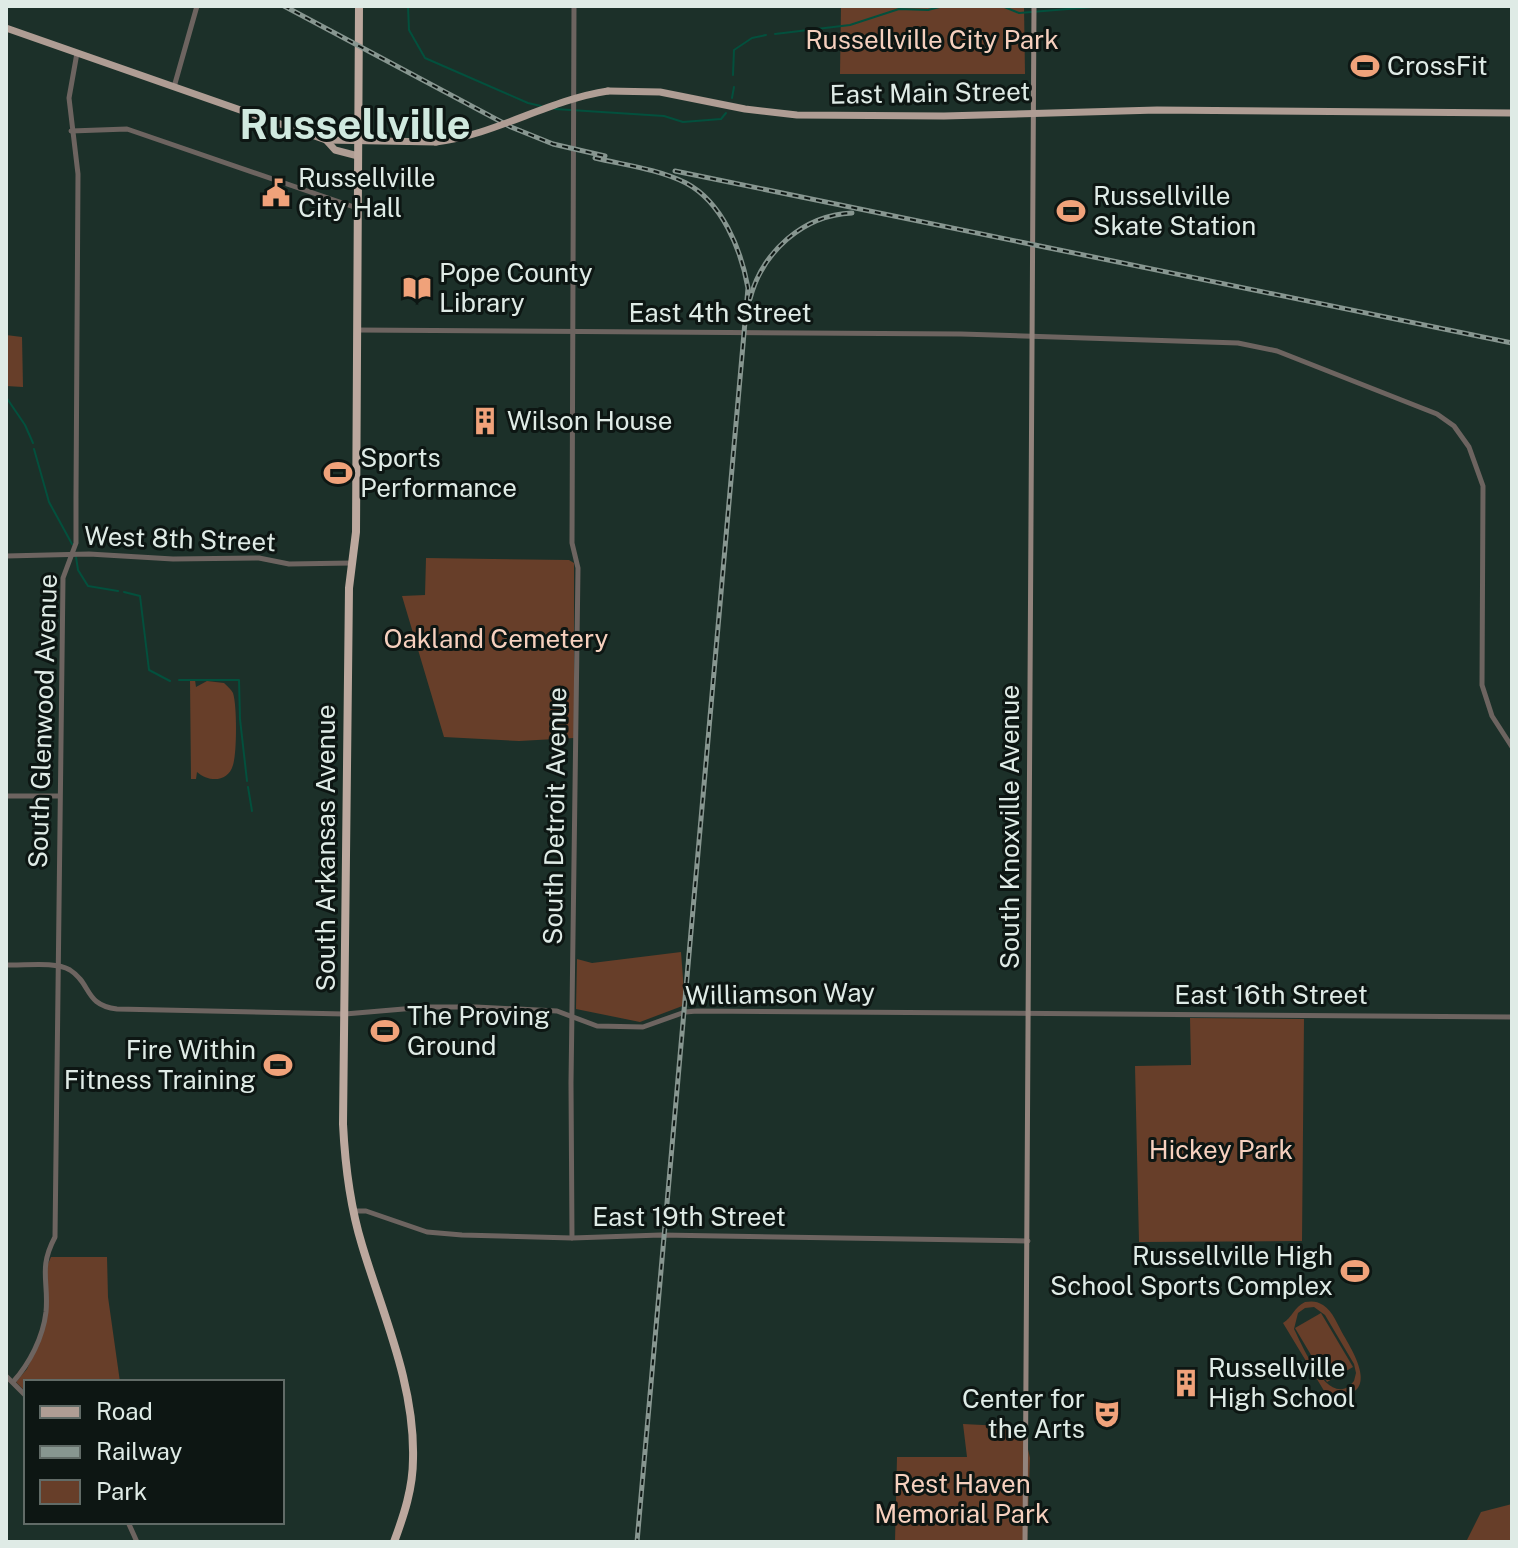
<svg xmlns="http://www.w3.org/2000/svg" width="1518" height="1548" font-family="'Public Sans',sans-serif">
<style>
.green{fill:#673e29;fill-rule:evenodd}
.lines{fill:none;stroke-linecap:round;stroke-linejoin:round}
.stream{stroke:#03503d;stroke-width:2}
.tertiary{stroke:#6d6460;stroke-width:5}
.secondary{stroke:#93847d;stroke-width:5}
.primary{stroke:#af9d94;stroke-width:7}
.trunk{stroke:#bca89e;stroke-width:8}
.rail-casing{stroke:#879690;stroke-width:5}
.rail{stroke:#0d1613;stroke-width:2;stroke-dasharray:6;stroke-linecap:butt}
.primary-bridge{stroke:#af9d94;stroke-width:7}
.labels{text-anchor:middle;stroke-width:6;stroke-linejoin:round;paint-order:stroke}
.park-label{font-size:26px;fill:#f6d0be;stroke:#0d1613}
.poi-label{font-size:26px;fill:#dfebe6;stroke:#0d1613;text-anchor:start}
.street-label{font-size:26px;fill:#dfebe6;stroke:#0d1613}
.town-label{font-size:42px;font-weight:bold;fill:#d0e9df;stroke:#0d1613}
</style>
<rect width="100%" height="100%" fill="#1c3029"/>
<g class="green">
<path d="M841,6H1024L1025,74H840Z"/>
<path d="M6,335L22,337L23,387L6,386Z"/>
<path d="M426,558L569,560L574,563V738L519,741L444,737L402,596L425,595Z"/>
<path d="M195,680L196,687L207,681L224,683C227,686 231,689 233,693C237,705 237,753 233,765C228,783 208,782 197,772L196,779H191L190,681Z"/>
<path d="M681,952L685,1005L640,1022L576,1009L577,959L592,963Z"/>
<path d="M1190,1018L1304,1019L1302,1241L1139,1242L1135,1066L1191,1065Z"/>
<path d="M51,1257H107L108,1297L120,1382H26V1392L16,1382L27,1369L44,1331L47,1266Z"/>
<path d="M1305,1302C1312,1301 1317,1301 1323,1305C1333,1311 1338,1326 1344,1336C1357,1358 1379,1397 1333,1396L1336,1401L1332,1404L1283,1323C1292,1318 1294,1307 1305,1302ZM1314,1307L1325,1315L1354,1364L1356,1373L1354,1381C1330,1412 1303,1347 1294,1329L1298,1313L1305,1308Z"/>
<path d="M1321,1313L1353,1367L1327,1382L1295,1328Z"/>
<path d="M963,1424L1023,1427L1030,1458L1027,1542H895L897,1457H967Z"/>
<path d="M1512,1504V1542H1466L1481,1512Z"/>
</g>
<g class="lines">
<g class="stream">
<path d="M408,6L409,30L425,58L528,103L541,106"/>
<path d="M1002,6L1019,13L1105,6"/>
<path d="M775,34L850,25L899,9L928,10L943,6"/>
<path d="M733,75L734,50L752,38L766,35"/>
<path d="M732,98L734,87"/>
<path d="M555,109L664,116L683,122L721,119L726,113"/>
<path d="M6,397L25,425L33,443"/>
<path d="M34,449L49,502L72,544"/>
<path d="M76,557L78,570L88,586L118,591"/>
<path d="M124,592L140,596L149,670L170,681"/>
<path d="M179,680H239L240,719L247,781"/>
<path d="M248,787L252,811"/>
</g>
<g class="tertiary">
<path d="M174,87L197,6"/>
<path d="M71,131L127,129L357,208"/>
<path d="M357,330L961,334L1238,343L1277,351L1437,414L1454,426L1469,447L1483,486L1482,685L1492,716L1512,747"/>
<path d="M6,556L89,554L173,559L259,558L289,564L352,563"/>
<path d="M6,796H59"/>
<path d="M6,965C24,966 54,961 70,970C92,984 84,1005 117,1009L345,1014L427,1007H476L557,1011L597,1026L643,1027L685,1012L697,1011L1512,1017"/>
<path d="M354,1211H366L427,1232L462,1235L572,1238L661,1235L1028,1241"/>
<path d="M572,1238L571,1083L578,568L572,543L574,6"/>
<path d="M6,1376L26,1396"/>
<path d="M13,1382C30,1363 43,1337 46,1312C49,1281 38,1269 55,1237L63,578L76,543V498L78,174L69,98L77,53"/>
<path d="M128,1522L137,1542"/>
</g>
<path class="secondary" d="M1025,1542L1034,6"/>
<g class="primary">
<path d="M6,28L326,140L436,142"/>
<path d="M608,91L660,92L745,109L797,115L944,116L1157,110L1512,113"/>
<path d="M326,140L335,150L358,156"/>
</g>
<path class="trunk" d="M359,6L356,532L349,588L343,1124C345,1164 350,1206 362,1245C383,1315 415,1385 413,1459C413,1488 404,1515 394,1542"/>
<defs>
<g id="rail">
<path d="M284,6L511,127L553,144L605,156"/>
<path d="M595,158C624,165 658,169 686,183C722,202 741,249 748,288L637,1542"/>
<path d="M675,171L1512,343"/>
<path d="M750,299C762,252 803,215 852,213"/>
</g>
</defs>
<use href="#rail" class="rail-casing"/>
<use href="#rail" class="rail"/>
<path class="primary-bridge" d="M436,142C495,135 548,100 608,91"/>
</g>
<defs>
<symbol id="stadium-bare" viewBox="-9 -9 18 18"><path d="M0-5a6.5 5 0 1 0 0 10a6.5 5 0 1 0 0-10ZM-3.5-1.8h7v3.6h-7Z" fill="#f0a27a" stroke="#0d1613" stroke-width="2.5" paint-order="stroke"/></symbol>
<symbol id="civic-bare" viewBox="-9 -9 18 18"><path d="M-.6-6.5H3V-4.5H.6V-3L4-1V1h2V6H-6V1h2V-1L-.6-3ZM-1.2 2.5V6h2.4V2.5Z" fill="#f0a27a" stroke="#0d1613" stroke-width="2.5" paint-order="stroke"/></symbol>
<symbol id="library-bare" viewBox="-9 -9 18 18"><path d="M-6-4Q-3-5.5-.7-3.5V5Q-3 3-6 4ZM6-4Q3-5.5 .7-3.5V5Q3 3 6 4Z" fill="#f0a27a" stroke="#0d1613" stroke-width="2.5" paint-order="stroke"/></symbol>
<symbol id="building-bare" viewBox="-9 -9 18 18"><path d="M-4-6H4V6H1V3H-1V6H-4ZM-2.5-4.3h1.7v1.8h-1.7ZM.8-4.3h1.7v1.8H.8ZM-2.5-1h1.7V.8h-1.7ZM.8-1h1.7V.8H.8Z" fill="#f0a27a" stroke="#0d1613" stroke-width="2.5" paint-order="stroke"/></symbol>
<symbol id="theatre-bare" viewBox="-9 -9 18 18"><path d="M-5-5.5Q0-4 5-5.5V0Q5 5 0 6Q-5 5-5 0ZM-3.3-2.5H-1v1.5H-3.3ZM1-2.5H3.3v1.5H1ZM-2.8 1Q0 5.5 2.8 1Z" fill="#f0a27a" stroke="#0d1613" stroke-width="2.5" paint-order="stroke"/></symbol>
</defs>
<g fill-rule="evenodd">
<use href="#stadium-bare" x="1345" y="46" width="40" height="40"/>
<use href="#civic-bare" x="256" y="173" width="40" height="40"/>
<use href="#stadium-bare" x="1051" y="191" width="40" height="40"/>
<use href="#library-bare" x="397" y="268" width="40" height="40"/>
<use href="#building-bare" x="465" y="401" width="40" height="40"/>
<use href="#stadium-bare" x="318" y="453" width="40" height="40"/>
<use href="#stadium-bare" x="365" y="1011" width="40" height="40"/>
<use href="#stadium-bare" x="258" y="1045" width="40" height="40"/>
<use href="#stadium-bare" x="1335" y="1251" width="40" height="40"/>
<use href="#building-bare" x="1166" y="1363" width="40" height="40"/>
<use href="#theatre-bare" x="1087" y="1394" width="40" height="40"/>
</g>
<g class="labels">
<g class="park-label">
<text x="932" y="49">Russellville City Park</text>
<text x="496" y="648">Oakland Cemetery</text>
<text x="1221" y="1159">Hickey Park</text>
<text x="962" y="1493">Rest Haven<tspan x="962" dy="30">Memorial Park</tspan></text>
</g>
<g class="poi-label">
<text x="1387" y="75">CrossFit</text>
<text x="298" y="187">Russellville<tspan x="298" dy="30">City Hall</tspan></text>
<text x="1093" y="205">Russellville<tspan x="1093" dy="30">Skate Station</tspan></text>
<text x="439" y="282">Pope County<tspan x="439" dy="30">Library</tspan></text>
<text x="507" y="430">Wilson House</text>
<text x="360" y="467">Sports<tspan x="360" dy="30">Performance</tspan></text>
<text x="407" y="1025">The Proving<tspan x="407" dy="30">Ground</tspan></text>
<text x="256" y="1059" text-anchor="end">Fire Within<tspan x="256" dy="30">Fitness Training</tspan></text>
<text x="1333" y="1265" text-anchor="end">Russellville High<tspan x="1333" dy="30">School Sports Complex</tspan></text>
<text x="1208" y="1377">Russellville<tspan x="1208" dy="30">High School</tspan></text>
<text x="1085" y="1408" text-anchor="end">Center for<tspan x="1085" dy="30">the Arts</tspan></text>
</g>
<g class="street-label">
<text transform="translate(930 93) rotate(-1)" y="9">East Main Street</text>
<text x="720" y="322">East 4th Street</text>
<text transform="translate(180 539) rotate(2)" y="9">West 8th Street</text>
<text transform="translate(43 721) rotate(-88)" y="9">South Glenwood Avenue</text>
<text transform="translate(555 816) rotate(-89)" y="9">South Detroit Avenue</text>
<text transform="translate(1010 827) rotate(-90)" y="9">South Knoxville Avenue</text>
<text transform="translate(326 848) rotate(-90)" y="9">South Arkansas Avenue</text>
<text transform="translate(780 994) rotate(-1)" y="9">Williamson Way</text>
<text x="1271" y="1004">East 16th Street</text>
<text x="689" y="1226">East 19th Street</text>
</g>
<g class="town-label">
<text x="355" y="139">Russellville</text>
</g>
</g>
<rect width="1518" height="1548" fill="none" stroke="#dfebe6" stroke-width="16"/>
<rect x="24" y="1380" width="260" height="144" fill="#0d1613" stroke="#616b67" stroke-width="2"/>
<rect x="40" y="1406" width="40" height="12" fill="#af9d94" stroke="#616b67" stroke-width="2"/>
<text x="96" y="1420" font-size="24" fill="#dfebe6">Road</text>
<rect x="40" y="1446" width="40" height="12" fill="#879690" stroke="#616b67" stroke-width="2"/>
<text x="96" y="1460" font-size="24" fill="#dfebe6">Railway</text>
<rect x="40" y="1480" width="40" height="24" fill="#673e29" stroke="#616b67" stroke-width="2"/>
<text x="96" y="1500" font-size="24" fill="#dfebe6">Park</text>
</svg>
